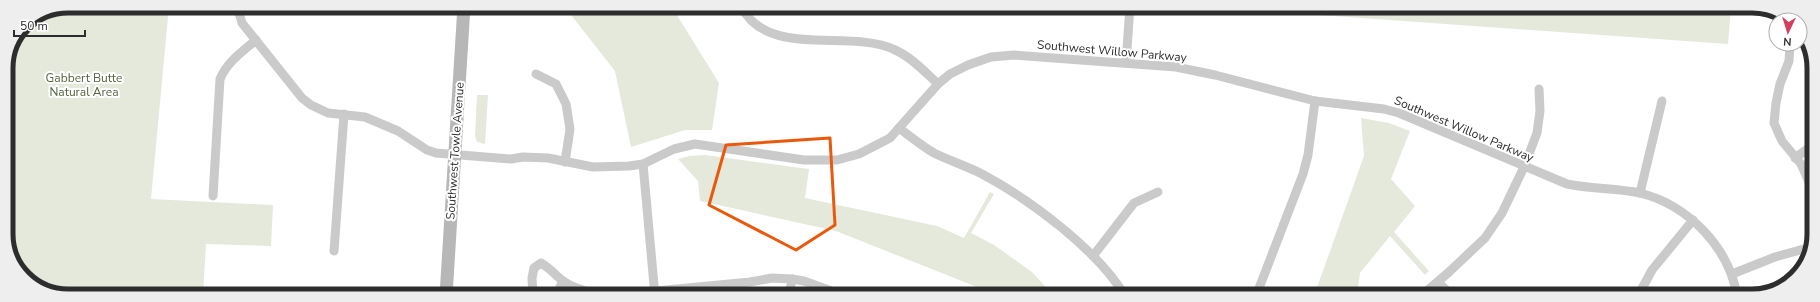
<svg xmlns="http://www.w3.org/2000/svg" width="1820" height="302" font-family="'Nunito Sans',sans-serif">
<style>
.green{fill:#e4e9dc}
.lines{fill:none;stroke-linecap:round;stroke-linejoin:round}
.street{stroke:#cacaca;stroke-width:9}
.secondary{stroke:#b7b7b7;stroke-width:13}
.marked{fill:none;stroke:#e8590c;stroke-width:3;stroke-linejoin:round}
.labels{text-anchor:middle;stroke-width:4;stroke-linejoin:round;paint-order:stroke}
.street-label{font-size:12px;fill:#2d2d2d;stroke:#fff}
.park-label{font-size:12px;fill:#55633f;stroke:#fff}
.rim{fill:none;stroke:#2d2d2d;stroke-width:5}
</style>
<rect width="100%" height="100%" fill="#fff"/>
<g class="green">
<path d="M68,6H169L151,199L273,205L271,246L206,244L203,295H60L27,280L8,250L6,68L24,24Z"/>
<path d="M564,6H678V17L719,83L712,130H685L631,147L615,71Z"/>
<path d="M1192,6L1731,7L1728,44Z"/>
<path d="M477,95H488L485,144L477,142L475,136Z"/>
<path d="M1361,118L1389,123L1410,131L1391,179L1415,206L1394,232L1429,271L1425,275L1390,236L1360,273L1357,296H1314L1364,156Z"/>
<path d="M705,155L809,169L805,198L937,226L964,238L990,192L994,194L971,233L994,245L1032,272L1054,296H990L982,289L836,231L700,201L698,181L678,159L689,156Z"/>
</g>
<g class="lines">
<g class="street">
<path d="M237,6L242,23L302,98L311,105L328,113L365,117L398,131L427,150L436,153L511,159L523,157L548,158L593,167L629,166L643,164L674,149L695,144L804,160H837L859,154L890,138L938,84L950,74L968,65L991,57L1014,55L1176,67L1215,75L1315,101L1384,109L1399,113L1567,184C1591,189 1616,188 1640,193C1688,205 1729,247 1737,296"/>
<path d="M741,6C767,59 848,29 893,49C910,56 924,71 938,84"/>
<path d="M1790,44L1789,61L1780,84L1776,103L1774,123L1782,141L1801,164L1813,191"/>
<path d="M1126,63L1130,6"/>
<path d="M536,74L556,84L566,104L570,129L565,162"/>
<path d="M899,128C911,137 922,146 934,153C950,161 967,166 982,174C1029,199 1098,250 1125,296"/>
<path d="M1795,158L1813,145"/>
<path d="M643,164L655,296"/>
<path d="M1640,193L1662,101"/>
<path d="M213,196L220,79C227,62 242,52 256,40"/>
<path d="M334,251L344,114"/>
<path d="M1093,256L1134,203L1158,192"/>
<path d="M1732,274L1775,257L1811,247"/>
<path d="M1438,282L1452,296"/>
<path d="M533,296L532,278L534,268L541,263C550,268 555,275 563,281C577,291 597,294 614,295L750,282L772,278L792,279L804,281L845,296"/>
<path d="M556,296L563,281"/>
<path d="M789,296L792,279"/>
<path d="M1256,296L1303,174L1308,155L1315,101"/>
<path d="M1421,296L1449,272L1485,238L1502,213L1524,167L1537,133L1540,111L1539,89"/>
<path d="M1638,296L1652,270L1693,220"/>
</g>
<path class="secondary" d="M446,296L464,6"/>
</g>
<path class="marked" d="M830,138L835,225L796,250L709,205L726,145Z"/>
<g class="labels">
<g class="street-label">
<text transform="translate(1112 51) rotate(5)" y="4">Southwest Willow Parkway</text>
<text transform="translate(1464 129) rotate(23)" y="4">Southwest Willow Parkway</text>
<text transform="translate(455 151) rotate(-86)" y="4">Southwest Towle Avenue</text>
</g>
<g class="park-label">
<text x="84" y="82">Gabbert Butte<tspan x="84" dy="14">Natural Area</tspan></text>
</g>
</g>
<path d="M0 0H1820V302H0ZM68 13H1752A55 55 0 0 1 1807 68V234A55 55 0 0 1 1752 289H68A55 55 0 0 1 13 234V68A55 55 0 0 1 68 13Z" fill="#eee" fill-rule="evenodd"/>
<path class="rim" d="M68 13H1752A55 55 0 0 1 1807 68V234A55 55 0 0 1 1752 289H68A55 55 0 0 1 13 234V68A55 55 0 0 1 68 13Z"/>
<g transform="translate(1788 32) rotate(184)"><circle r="19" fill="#ffffff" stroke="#ababab"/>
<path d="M0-3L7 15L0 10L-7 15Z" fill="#d1415f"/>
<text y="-6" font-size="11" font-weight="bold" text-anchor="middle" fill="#2d2d2d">N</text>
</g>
<path d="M14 30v6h71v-6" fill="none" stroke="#2d2d2d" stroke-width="2"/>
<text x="20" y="30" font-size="12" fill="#2d2d2d" stroke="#ffffff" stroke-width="3" paint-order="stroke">50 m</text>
</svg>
